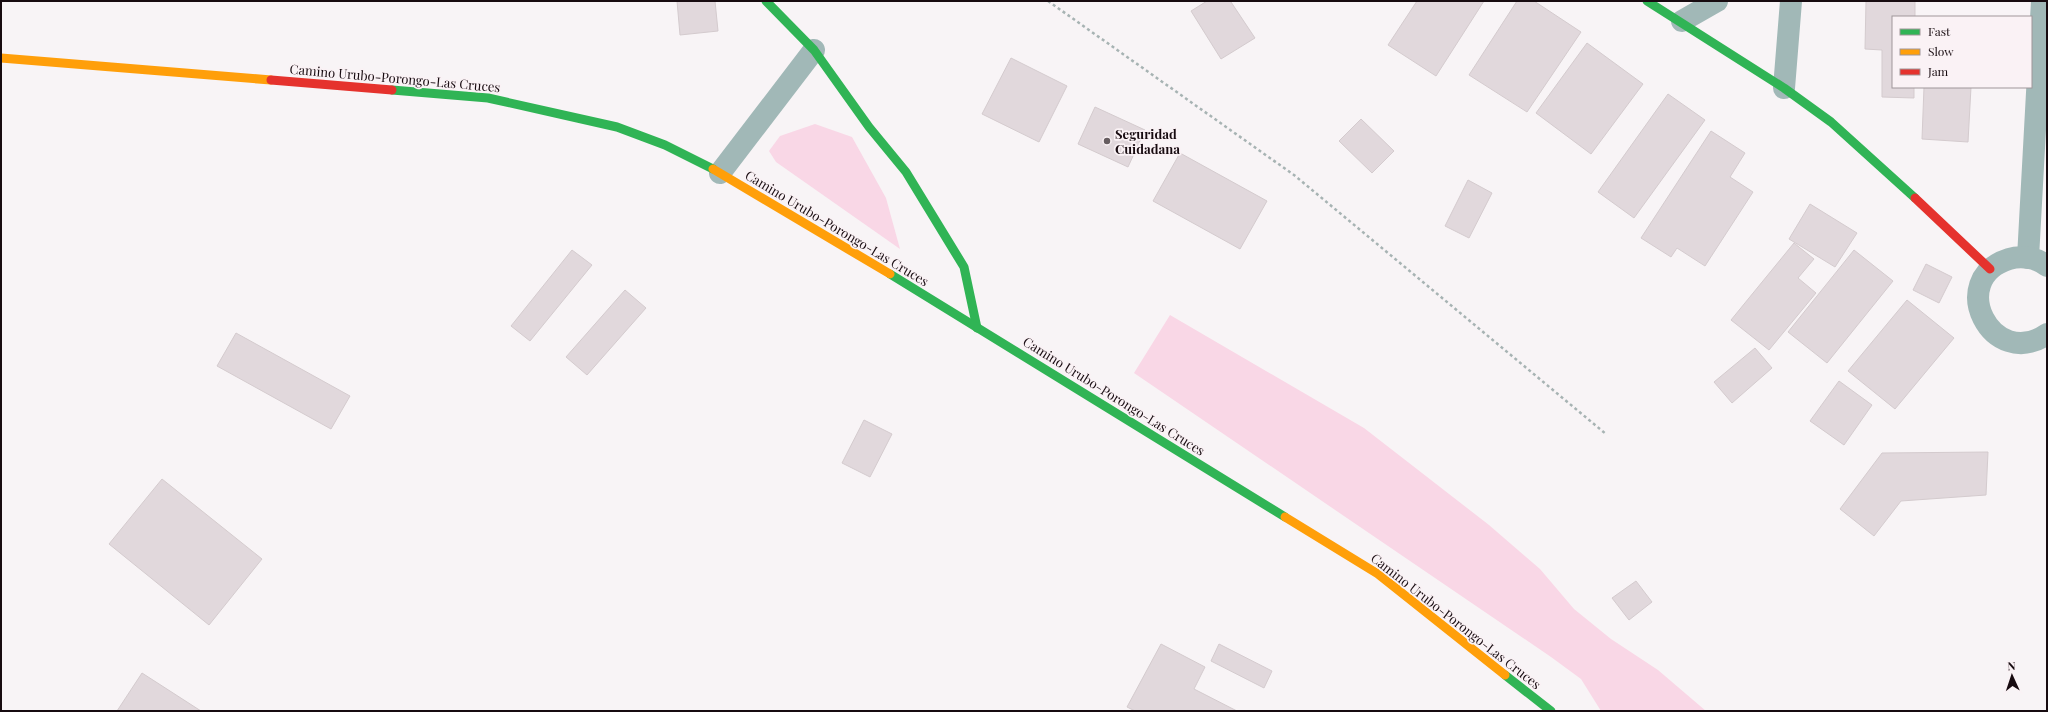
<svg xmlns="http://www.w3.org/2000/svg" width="2048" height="712" font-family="'Playfair Display',serif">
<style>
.green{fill:#f9d7e6}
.building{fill:#e1d8dc;stroke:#d4cbce}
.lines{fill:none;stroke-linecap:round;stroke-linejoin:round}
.path{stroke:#a7b3b3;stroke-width:2.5;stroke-dasharray:3 3;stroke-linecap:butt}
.street{stroke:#a1b8b7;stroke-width:22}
.fast{stroke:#30b455;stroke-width:9}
.slow{stroke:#ff9f0a;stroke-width:9}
.jam{stroke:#e5322d;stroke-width:9}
.poi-dot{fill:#665d60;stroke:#faf2f5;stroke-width:1.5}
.labels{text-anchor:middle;stroke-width:3.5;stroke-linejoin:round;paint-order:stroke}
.street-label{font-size:13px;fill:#170b10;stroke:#faf2f5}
.poi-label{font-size:13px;font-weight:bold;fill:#170b10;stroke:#faf2f5;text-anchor:start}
</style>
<rect width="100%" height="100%" fill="#f8f4f6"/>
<g class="green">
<path d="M815,124L852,137L886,198L900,249L776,162L769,151L780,136Z"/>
<path d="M1170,315L1364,428L1489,525L1540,569L1574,609L1611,639L1658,670L1706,711H1601L1581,679L1551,657L1134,373Z"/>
</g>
<g class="building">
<path d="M677,1H715L718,31L680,35Z"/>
<path d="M1207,1H1232L1231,2L1255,38L1221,59L1191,11Z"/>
<path d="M1417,1H1484L1436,76L1388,45Z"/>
<path d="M1517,1H1534L1581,32L1527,112L1469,75Z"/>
<path d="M1866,1H1915V17H1893V87H1914V98L1882,97V50L1865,49Z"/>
<path d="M1587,43L1643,84L1591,154L1536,113Z"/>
<path d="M1011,58L1067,86L1039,142L982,114Z"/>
<path d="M1924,87H1971L1968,142L1922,139Z"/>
<path d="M1668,94L1705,120L1634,218L1598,192Z"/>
<path d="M1095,107L1145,130L1128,167L1078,144Z"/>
<path d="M1361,119L1394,151L1372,173L1339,141Z"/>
<path d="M1711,131L1745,153L1730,177L1753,192L1705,266L1677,248L1671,257L1641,238Z"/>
<path d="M1180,153L1267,201L1240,249L1153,201Z"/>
<path d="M1468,180L1492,193L1469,238L1445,226Z"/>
<path d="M1810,204L1857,233L1835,267L1789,239Z"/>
<path d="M1794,243L1814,259L1798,278L1816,293L1769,350L1731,320Z"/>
<path d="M572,250L592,265L530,341L511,326Z"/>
<path d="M1854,250L1893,281L1827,363L1788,332Z"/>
<path d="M1926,264L1952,277L1939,303L1913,290Z"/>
<path d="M625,290L646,308L587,375L566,357Z"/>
<path d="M1907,300L1954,338L1895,409L1848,371Z"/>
<path d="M236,333L350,396L331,429L217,366Z"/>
<path d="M1755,348L1772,368L1732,403L1714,382Z"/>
<path d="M1839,381L1872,405L1844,445L1810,421Z"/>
<path d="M864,420L892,434L870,477L842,463Z"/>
<path d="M1988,452L1986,495L1901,501L1874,536L1840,509L1882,453Z"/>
<path d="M162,479L262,559L209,625L109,544Z"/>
<path d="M1636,581L1652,602L1629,620L1612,598Z"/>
<path d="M1161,644L1205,667L1194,689L1237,711H1135L1127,707Z"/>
<path d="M1219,644L1272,671L1264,688L1211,661Z"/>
<path d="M142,673L201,711H117Z"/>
</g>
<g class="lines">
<path class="path" d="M1048,1L1294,175L1606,434"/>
<g class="street">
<path d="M1682,21L1717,1"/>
<path d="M1784,88L1791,1"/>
<path d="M720,173L814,50"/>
<path d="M2028,258L2042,1"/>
<path d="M2047,266C2037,258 2022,255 2009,259C1945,279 1992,372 2047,334"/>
</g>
<g class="fast">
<path d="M766,1L814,50L869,127L906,172L964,267L977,328"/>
<path d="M1647,1L1784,88L1831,122L1915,198"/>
<path d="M392,90L488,98L617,127L665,145L713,169"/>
<path d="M890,274L1285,517"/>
<path d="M1505,675L1551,711"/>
</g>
<g class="slow">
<path d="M1,58L271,80"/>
<path d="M713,169L890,274"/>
<path d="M1285,517L1378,574L1505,675"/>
</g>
<g class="jam">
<path d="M271,80L392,90"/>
<path d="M1915,198L1990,269"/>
</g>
</g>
<circle class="poi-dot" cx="1107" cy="141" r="4"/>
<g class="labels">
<g class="street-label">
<text transform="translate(395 78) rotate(5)" y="5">Camino Urubo-Porongo-Las Cruces</text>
<text transform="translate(837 228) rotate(31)" y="5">Camino Urubo-Porongo-Las Cruces</text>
<text transform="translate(1114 396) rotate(32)" y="5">Camino Urubo-Porongo-Las Cruces</text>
<text transform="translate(1456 621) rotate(38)" y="5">Camino Urubo-Porongo-Las Cruces</text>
</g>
<g class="poi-label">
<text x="1115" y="139">Seguridad<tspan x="1115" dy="15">Cuidadana</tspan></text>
</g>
</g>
<rect width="2048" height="712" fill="none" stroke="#170b10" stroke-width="4"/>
<rect x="1892" y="16" width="140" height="72" fill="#faf2f5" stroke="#9f9699"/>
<rect x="1900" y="29" width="20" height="6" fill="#30b455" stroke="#9f9699"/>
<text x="1928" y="36" font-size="12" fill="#170b10">Fast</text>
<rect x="1900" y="49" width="20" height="6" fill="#ff9f0a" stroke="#9f9699"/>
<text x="1928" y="56" font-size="12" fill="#170b10">Slow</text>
<rect x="1900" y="69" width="20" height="6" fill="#e5322d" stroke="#9f9699"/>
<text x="1928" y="76" font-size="12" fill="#170b10">Jam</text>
<g transform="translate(2012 676) rotate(357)" stroke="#faf2f5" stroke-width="3" paint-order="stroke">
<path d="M0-3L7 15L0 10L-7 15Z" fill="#170b10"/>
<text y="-6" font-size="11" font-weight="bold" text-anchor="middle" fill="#170b10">N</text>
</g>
</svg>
